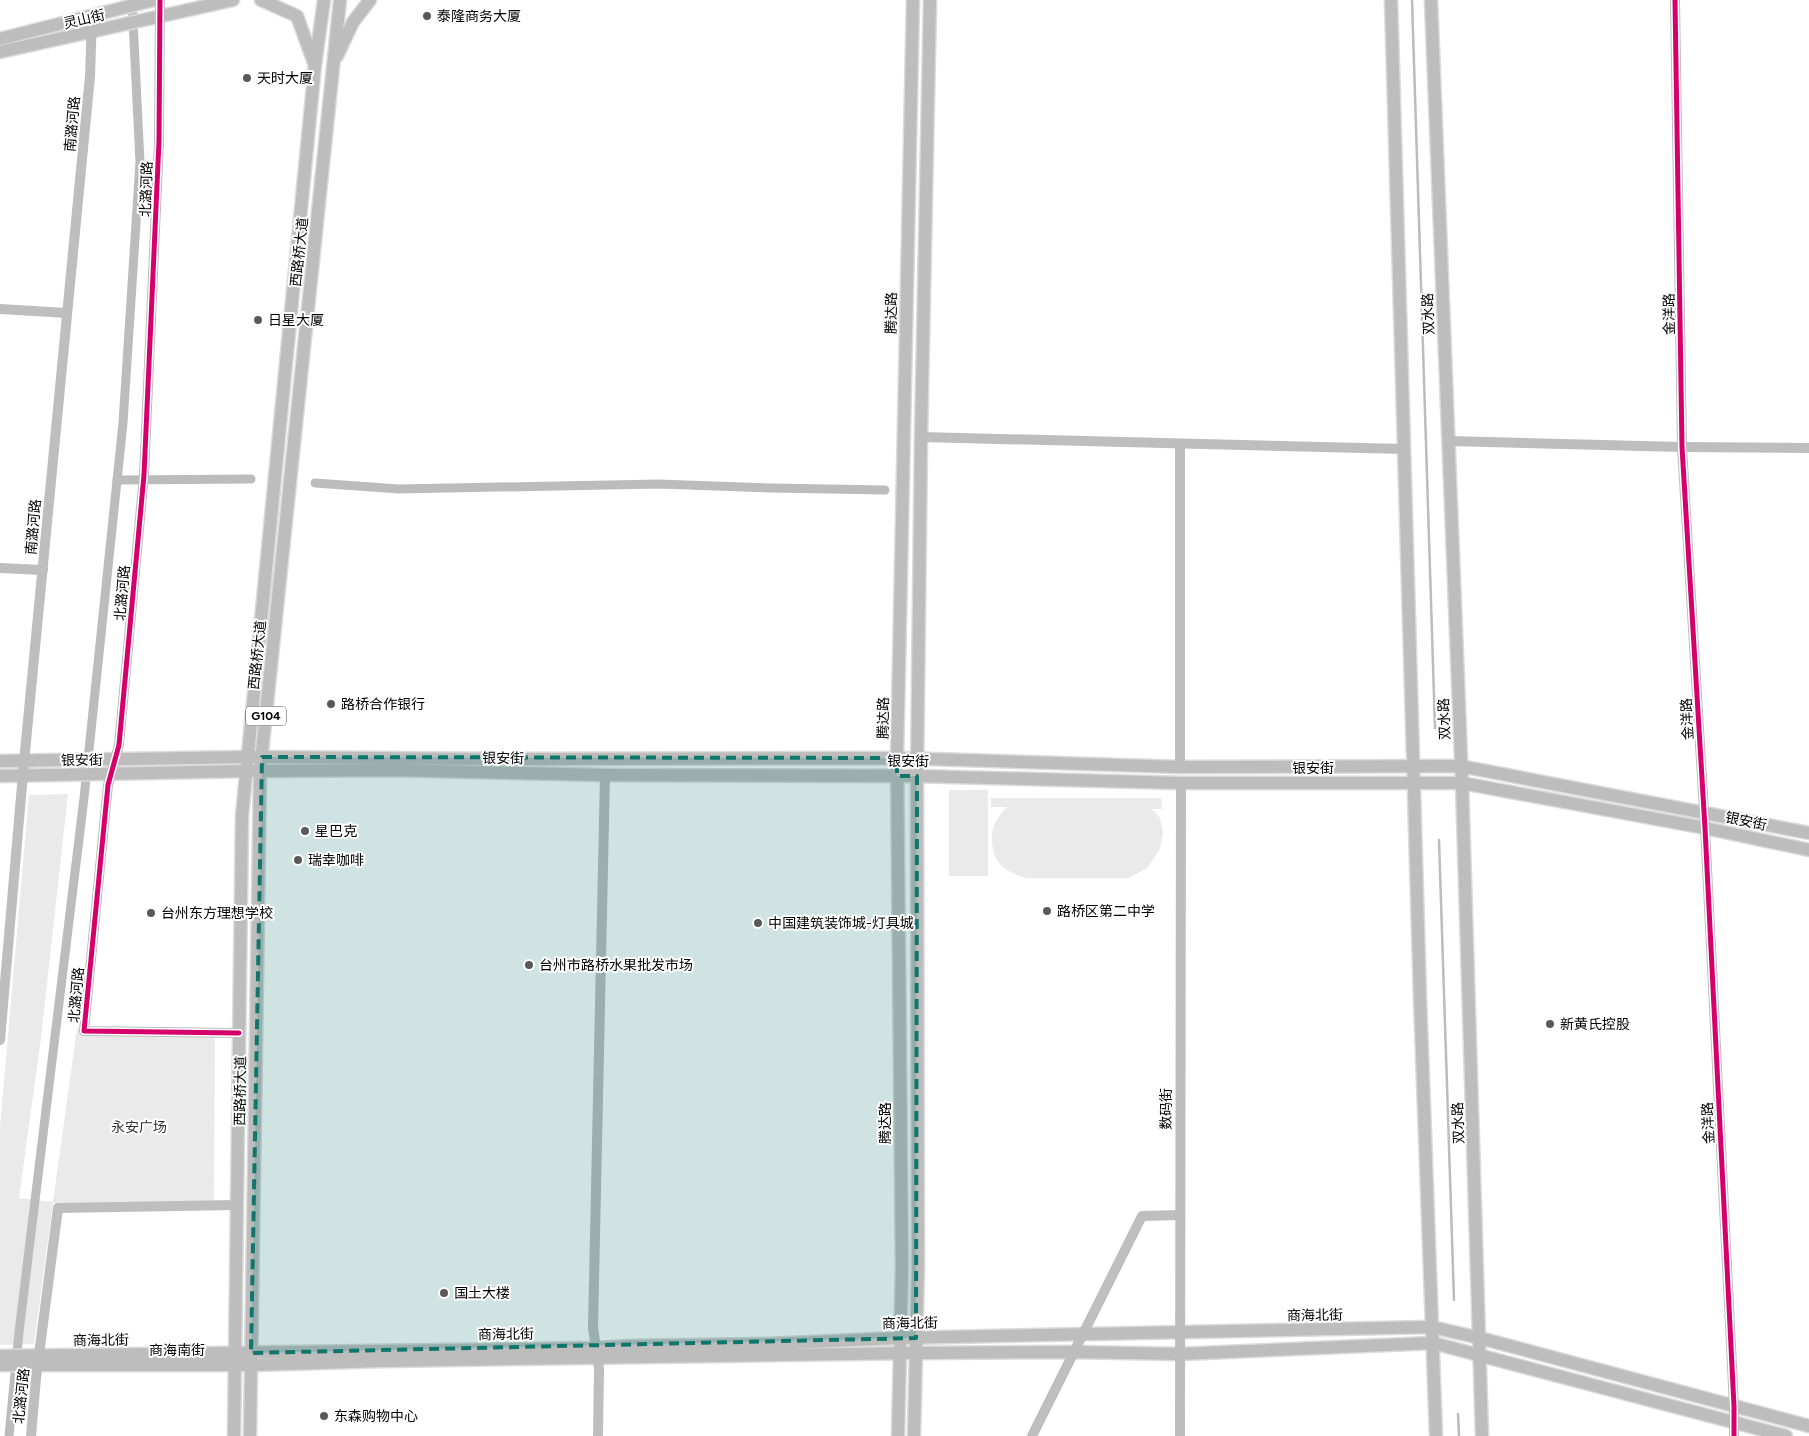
<svg xmlns="http://www.w3.org/2000/svg" width="1809" height="1436" font-family="Figtree,'Noto Sans SC',sans-serif">
<style>
.green{fill:#eaeaea}
.lines{fill:none;stroke-linecap:round;stroke-linejoin:round}
.stream{stroke:#bcbcbc;stroke-width:2.5}
.canal{stroke:#bcbcbc;stroke-width:9}
.major-casing{stroke:#dbdbdb;stroke-width:15}
.minor{stroke:#bebebe;stroke-width:10}
.major{stroke:#bdbdbd;stroke-width:12}
.cycleway-casing{stroke:#fff;stroke-width:8}
.cycleway{stroke:#d6006c;stroke-width:5}
.marked{fill:#0f766e;fill-opacity:0.2;stroke:#0f766e;stroke-width:4;stroke-dasharray:10 6;stroke-linejoin:round}
.poi-dot{fill:#595959;stroke:#fff;stroke-width:2}
.labels{text-anchor:middle;stroke-width:4;stroke-linejoin:round;paint-order:stroke}
.shield{fill:#fff;stroke:#4c4c4c;stroke-width:1}
.shield-label{font-size:12px;font-weight:bold;fill:#000}
.poi-label{font-size:14px;fill:#000;stroke:#fff;text-anchor:start}
.street-label{font-size:14px;fill:#000;stroke:#fff}
.park-label{font-size:14px;fill:#303030;stroke:#fff}
</style>
<rect width="100%" height="100%" fill="#fff"/>
<g class="green">
<rect x="949" y="790" width="39" height="86"/>
<path d="M68,794L41,1038L19,1198L53,1202L77,1028L215,1030L214,1203H53L34,1344L0,1345V1127L29,795Z"/>
<path d="M991,798H1161L1162,809H1152L1160,818L1163,832L1160,849L1147,868L1129,878H1025C1003,870 992,863 992,838C992,825 997,817 1007,807H991Z"/>
</g>
<g class="lines">
<g class="stream">
<path d="M1412,0L1435,728"/>
<path d="M1439,840L1454,1300"/>
<path d="M1458,1414L1459,1436"/>
</g>
<g class="canal">
<path d="M117,480L251,479"/>
<path d="M315,483L399,489L659,484L771,488L885,490"/>
<path d="M9,1436L19,1332L84,798L123,423L140,162L132,0"/>
</g>
<defs>
<g id="major">
<path d="M261,0L297,16L314,63"/>
<path d="M1391,0L1420,998L1436,1436"/>
<path d="M1431,0L1462,783L1482,1436"/>
<path d="M0,39L154,0"/>
<path d="M0,52L233,0"/>
<path d="M337,56L353,22L370,0"/>
<path d="M0,761L248,757L497,759L897,758L1180,767L1460,766L1809,833"/>
<path d="M0,776L247,771L394,770L605,775L917,776L1181,783H1462L1705,828L1809,850"/>
<path d="M0,1356L596,1348L632,1346L769,1344L900,1338L1432,1327L1480,1338L1809,1426"/>
<path d="M0,1365H251L383,1361L915,1353L1074,1352L1180,1354L1433,1343L1786,1436"/>
<path d="M234,1436L242,816L315,65L324,0"/>
<path d="M250,1436L260,771L340,0"/>
<path d="M898,1436L902,1267L897,758L913,0"/>
<path d="M914,1436L918,1267L917,776L921,437L930,0"/>
</g>
</defs>
<use href="#major" class="major-casing"/>
<g class="minor">
<path d="M160,0L159,141L144,475L119,745L108,785L84,1031L239,1033"/>
<path d="M1675,0L1682,447L1705,828L1734,1406V1436"/>
<path d="M0,309L67,313"/>
<path d="M921,437L1404,449"/>
<path d="M1448,441L1682,447L1809,448"/>
<path d="M1180,444V767"/>
<path d="M0,568L43,570"/>
<path d="M0,1040L24,762L90,76L92,16"/>
<path d="M31,1436L36,1378L58,1208L237,1205"/>
<path d="M598,1436L599,1369L593,1328L605,775"/>
<path d="M1032,1436L1142,1216L1180,1215"/>
<path d="M1180,1436L1181,783"/>
</g>
<use href="#major" class="major"/>
<defs>
<g id="cycleway">
<path d="M160,0L159,141L144,475L119,745L108,785L84,1031L239,1033"/>
<path d="M1675,0L1682,447L1705,828L1734,1406V1436"/>
</g>
</defs>
<use href="#cycleway" class="cycleway-casing"/>
<use href="#cycleway" class="cycleway"/>
</g>
<path class="marked" d="M262,757L897,758V776H917L916,1338L251,1353Z"/>
<g class="poi-dot">
<circle cx="427" cy="16" r="5"/>
<circle cx="247" cy="78" r="5"/>
<circle cx="258" cy="320" r="5"/>
<circle cx="331" cy="704" r="5"/>
<circle cx="305" cy="831" r="5"/>
<circle cx="298" cy="860" r="5"/>
<circle cx="1047" cy="911" r="5"/>
<circle cx="151" cy="913" r="5"/>
<circle cx="758" cy="923" r="5"/>
<circle cx="529" cy="965" r="5"/>
<circle cx="1550" cy="1024" r="5"/>
<circle cx="444" cy="1293" r="5"/>
<circle cx="324" cy="1416" r="5"/>
</g>
<g class="labels">
<rect class="shield" x="246" y="706.5" width="40" height="19" rx="4"/>
<g class="shield-label">
<text x="266" y="720">G104</text>
</g>
<g class="poi-label">
<text x="437" y="21">泰隆商务大厦</text>
<text x="257" y="83">天时大厦</text>
<text x="268" y="325">日星大厦</text>
<text x="341" y="709">路桥合作银行</text>
<text x="315" y="836">星巴克</text>
<text x="308" y="865">瑞幸咖啡</text>
<text x="1057" y="916">路桥区第二中学</text>
<text x="161" y="918">台州东方理想学校</text>
<text x="768" y="928">中国建筑装饰城-灯具城</text>
<text x="539" y="970">台州市路桥水果批发市场</text>
<text x="1560" y="1029">新黄氏控股</text>
<text x="454" y="1298">国土大楼</text>
<text x="334" y="1421">东森购物中心</text>
</g>
<g class="street-label">
<text transform="translate(84 19) rotate(-13)" y="5">灵山街</text>
<text transform="translate(72 124) rotate(-85)" y="5">南潞河路</text>
<text transform="translate(146 189) rotate(-88)" y="5">北潞河路</text>
<text transform="translate(299 252) rotate(-84)" y="5">西路桥大道</text>
<text transform="translate(891 313) rotate(-89)" y="5">腾达路</text>
<text transform="translate(1428 314) rotate(-92)" y="5">双水路</text>
<text transform="translate(1669 314) rotate(-91)" y="5">金洋路</text>
<text transform="translate(33 527) rotate(-85)" y="5">南潞河路</text>
<text transform="translate(122 593) rotate(-85)" y="5">北潞河路</text>
<text transform="translate(257 655) rotate(-84)" y="5">西路桥大道</text>
<text transform="translate(883 718) rotate(-89)" y="5">腾达路</text>
<text transform="translate(1444 719) rotate(-92)" y="5">双水路</text>
<text transform="translate(1687 719) rotate(-93)" y="5">金洋路</text>
<text transform="translate(503 758) rotate(1)" y="5">银安街</text>
<text transform="translate(82 760) rotate(-1)" y="5">银安街</text>
<text transform="translate(908 761) rotate(1)" y="5">银安街</text>
<text x="1313" y="773">银安街</text>
<text transform="translate(1746 821) rotate(12)" y="5">银安街</text>
<text transform="translate(76 995) rotate(-85)" y="5">北潞河路</text>
<text transform="translate(240 1091) rotate(-89)" y="5">西路桥大道</text>
<text transform="translate(1166 1109) rotate(-90)" y="5">数码街</text>
<text transform="translate(885 1123) rotate(-90)" y="5">腾达路</text>
<text transform="translate(1458 1123) rotate(-92)" y="5">双水路</text>
<text transform="translate(1708 1123) rotate(-93)" y="5">金洋路</text>
<text transform="translate(1315 1315) rotate(-1)" y="5">商海北街</text>
<text transform="translate(910 1323) rotate(-1)" y="5">商海北街</text>
<text transform="translate(506 1334) rotate(-1)" y="5">商海北街</text>
<text transform="translate(101 1340) rotate(-1)" y="5">商海北街</text>
<text x="177" y="1355">商海南街</text>
<text transform="translate(21 1396) rotate(-84)" y="5">北潞河路</text>
</g>
<g class="park-label">
<text x="139" y="1132">永安广场</text>
</g>
</g>
</svg>
